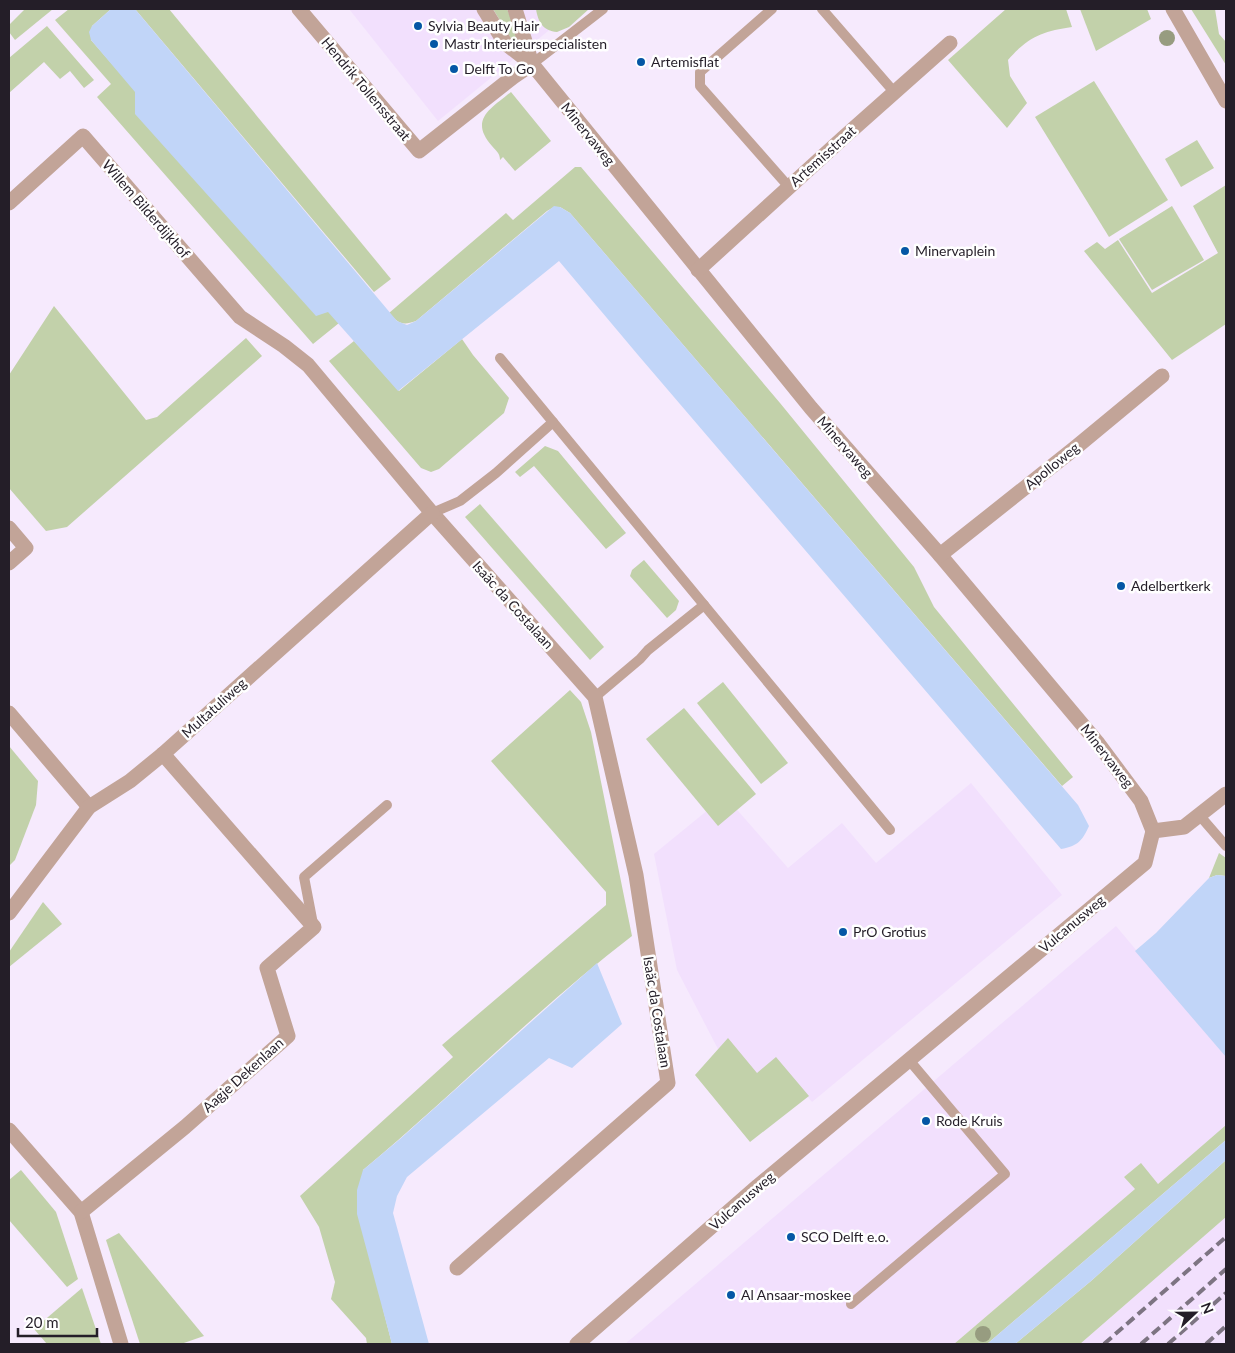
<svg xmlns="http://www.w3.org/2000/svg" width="1235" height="1353" font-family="Lato,sans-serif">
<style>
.built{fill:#f2e0fd}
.green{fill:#c2d1aa}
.water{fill:#c1d5f8}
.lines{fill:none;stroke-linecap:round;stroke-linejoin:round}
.lane{stroke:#c2a498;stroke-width:10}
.street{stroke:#c2a498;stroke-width:15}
.rail{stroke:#7d7482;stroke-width:4;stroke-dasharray:10 5;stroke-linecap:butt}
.tree{fill:#979c80}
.poi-dot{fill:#0557a5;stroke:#fff;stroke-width:2}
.labels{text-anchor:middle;stroke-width:5;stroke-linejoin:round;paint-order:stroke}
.poi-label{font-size:14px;fill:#241e28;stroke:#fff;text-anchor:start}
.street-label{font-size:14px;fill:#241e28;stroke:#fff}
</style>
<rect width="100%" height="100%" fill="#f6eafd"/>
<g class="built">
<path d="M349,9H575L438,121Z"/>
<path d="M971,783L1062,895L812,1102L777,1060L758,1076L719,1051L677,970L654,854L725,796L788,868L842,823L876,863Z"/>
<path d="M1116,926L1226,1057V1125L1158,1184L1140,1164L1125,1177L1135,1189L954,1344H625Z"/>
<path d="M1226,1217V1344H1080Z"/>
</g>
<g class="green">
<path d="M25,9H53L15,40L9,32V25Z"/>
<path d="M69,9H111L92,26L91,40L339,323L313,344L97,97L111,84L55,20Z"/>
<path d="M135,9H169L391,279L374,292Z"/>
<path d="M493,9H507L522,44L515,45Z"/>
<path d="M536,9H589L569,27L557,32C543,31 538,22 536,9Z"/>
<path d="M1006,9H1066L1072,27C1043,31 1028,37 1008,60L1010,76L1027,103L1007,128L948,60Z"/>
<path d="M1080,9H1147L1151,19L1096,51Z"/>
<path d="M1191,9H1215L1219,34L1226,42V65Z"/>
<path d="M47,26L94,80L84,88L70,71L60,79L44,62L9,93V58Z"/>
<path d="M1094,81L1168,200L1109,237L1035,117Z"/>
<path d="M511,92L551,141L515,171L503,157L500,160C500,153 496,151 492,146C469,120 490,109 511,92Z"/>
<path d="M1197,140L1214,168L1181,187L1165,159Z"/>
<path d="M575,167H581L780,403L914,567L934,607L1073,777L1062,786L570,213L560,207H554L547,211L416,321C402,326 398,323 389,313L506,213L513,220Z"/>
<path d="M1226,185V324L1172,360L1084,251L1097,242L1105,249L1118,240L1152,293L1218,253L1193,206Z"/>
<path d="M1172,206L1204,260L1152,290L1119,239Z"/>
<path d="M54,306L146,420L157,417L246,338L262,356L67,527L46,531L9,488V375Z"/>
<path d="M462,339L473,355L509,398L504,413L439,469L431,472L421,468L329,361L354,341L399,391Z"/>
<path d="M545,446L558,451L626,533L606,549L534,466L520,477L515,472Z"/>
<path d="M480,504L604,647L590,660L465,517Z"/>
<path d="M644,560L679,601L676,610L667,618L630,576L632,570Z"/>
<path d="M723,682L788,763L761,784L697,703Z"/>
<path d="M570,690L581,702L591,732L632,936C538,1008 454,1094 363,1170L383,1309L392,1344H367L366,1338L331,1299L335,1282L319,1227L300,1196L453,1057L442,1045L606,905V892L491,761Z"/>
<path d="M684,708L756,794L718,826L646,739Z"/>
<path d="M9,746L38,781L36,805L15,860L9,866Z"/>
<path d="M1219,853L1226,858V876L1217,875L1209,878Z"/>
<path d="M43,902L62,924L9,967V952Z"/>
<path d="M728,1038L757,1073L776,1057L809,1096L750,1142L695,1075Z"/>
<path d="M1226,1125V1140L987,1344H954L1135,1189L1124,1177L1141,1163L1158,1184Z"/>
<path d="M1226,1160V1217L1080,1344H1015L1091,1281Z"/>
<path d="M21,1170L56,1212L78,1279L67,1287L9,1220V1180Z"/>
<path d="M119,1233L204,1336L181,1344H140L106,1240Z"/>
<path d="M82,1288L101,1344H47L34,1329Z"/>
</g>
<g class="water">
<path d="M111,9H135L397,321L407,325L416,321L554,206L560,207L570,213L1078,805L1089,826C1082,841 1078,846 1061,849L638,355L559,261L398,391L328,312L316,316L135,114V92L91,40L89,32L92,26Z"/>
<path d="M1217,875L1226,876V1057L1135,951L1156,933L1209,878Z"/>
<path d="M597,963L622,1024L572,1068L549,1058L407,1177L397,1196L393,1213L429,1344H392L357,1214V1190L363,1170L400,1139Z"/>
<path d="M1226,1140V1160L1091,1281L1015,1344H987Z"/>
</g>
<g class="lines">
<g class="lane">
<path d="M772,9L700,72V86L789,187"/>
<path d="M822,9L895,93"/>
<path d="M532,64L603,9"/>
<path d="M500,358L890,830"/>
<path d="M432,513L460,501L496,473L553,422"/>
<path d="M595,697L640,659L648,650L704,605"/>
<path d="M1200,816L1226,846"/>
<path d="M313,924L304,877L387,805"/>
<path d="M851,1304L1005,1174L909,1060"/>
</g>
<g class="street">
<path d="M299,9L419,151L513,77L532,64"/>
<path d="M484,9L505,43L532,64L811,408L940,555L1097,742L1141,801L1153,831"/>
<path d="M515,9L532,64"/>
<path d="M1173,9L1226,101"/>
<path d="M9,203L83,136L240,317L284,346L308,365L432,513L595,697L636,875L668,1083L457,1268"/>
<path d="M698,270L843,138L950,43"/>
<path d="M9,528L26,548L9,563"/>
<path d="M940,555L1075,448L1162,376"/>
<path d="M9,713L89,807"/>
<path d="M1153,831L1184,827L1226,794"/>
<path d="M9,913L89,807L130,781L163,754L432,513"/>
<path d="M9,1130L81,1212L121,1344"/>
<path d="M81,1212L185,1127L288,1036L267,968L314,927L163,754"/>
<path d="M577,1344L758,1186L1145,863L1153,831"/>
</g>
<g class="rail">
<path d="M1104,1344L1226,1237"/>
<path d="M1141,1344L1226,1269"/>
<path d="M1168,1344L1226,1293"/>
<path d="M1206,1344L1226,1326"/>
</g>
</g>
<g class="tree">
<circle cx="1167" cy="38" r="8"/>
<circle cx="983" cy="1334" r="8"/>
</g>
<g class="poi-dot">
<circle cx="418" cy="26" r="5"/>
<circle cx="434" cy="44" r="5"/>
<circle cx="641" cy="62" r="5"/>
<circle cx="454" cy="69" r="5"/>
<circle cx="905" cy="251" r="5"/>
<circle cx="1121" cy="586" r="5"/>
<circle cx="843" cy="932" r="5"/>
<circle cx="926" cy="1121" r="5"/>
<circle cx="791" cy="1237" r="5"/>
<circle cx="731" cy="1295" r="5"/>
</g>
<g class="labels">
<g class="poi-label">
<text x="428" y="31">Sylvia Beauty Hair</text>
<text x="444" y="49">Mastr Interieurspecialisten</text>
<text x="651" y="67">Artemisflat</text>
<text x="464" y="74">Delft To Go</text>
<text x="915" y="256">Minervaplein</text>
<text x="1131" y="591">Adelbertkerk</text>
<text x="853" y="937">PrO Grotius</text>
<text x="936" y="1126">Rode Kruis</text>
<text x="801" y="1242">SCO Delft e.o.</text>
<text x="741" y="1300">Al Ansaar-moskee</text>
</g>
<g class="street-label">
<text transform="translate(366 89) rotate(50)" y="5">Hendrik Tollensstraat</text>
<text transform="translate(588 134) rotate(51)" y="5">Minervaweg</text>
<text transform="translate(823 156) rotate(-42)" y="5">Artemisstraat</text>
<text transform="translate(146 209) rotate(49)" y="5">Willem Bilderdijkhof</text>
<text transform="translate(845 447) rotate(49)" y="5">Minervaweg</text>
<text transform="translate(1052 466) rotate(-39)" y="5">Apolloweg</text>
<text transform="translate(513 605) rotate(48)" y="5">Isaäc da Costalaan</text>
<text transform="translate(214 708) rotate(-42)" y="5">Multatuliweg</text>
<text transform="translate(1107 756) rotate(52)" y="5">Minervaweg</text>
<text transform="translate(1072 924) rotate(-40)" y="5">Vulcanusweg</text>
<text transform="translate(657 1012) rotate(81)" y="5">Isaäc da Costalaan</text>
<text transform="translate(243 1075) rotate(-42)" y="5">Aagje Dekenlaan</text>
<text transform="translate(742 1201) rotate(-41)" y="5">Vulcanusweg</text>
</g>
</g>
<rect width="1235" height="1353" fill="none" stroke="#241e28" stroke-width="20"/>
<g transform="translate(1195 1313) rotate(68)" stroke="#ffffff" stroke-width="4" paint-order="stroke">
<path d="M0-4L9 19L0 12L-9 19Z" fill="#241e28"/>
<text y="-8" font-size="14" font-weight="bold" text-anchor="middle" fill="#241e28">N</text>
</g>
<path d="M18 1328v8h79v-8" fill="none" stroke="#241e28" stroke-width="2.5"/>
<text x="25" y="1328" font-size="15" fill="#241e28" stroke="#ffffff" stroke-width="4" paint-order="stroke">20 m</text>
</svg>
